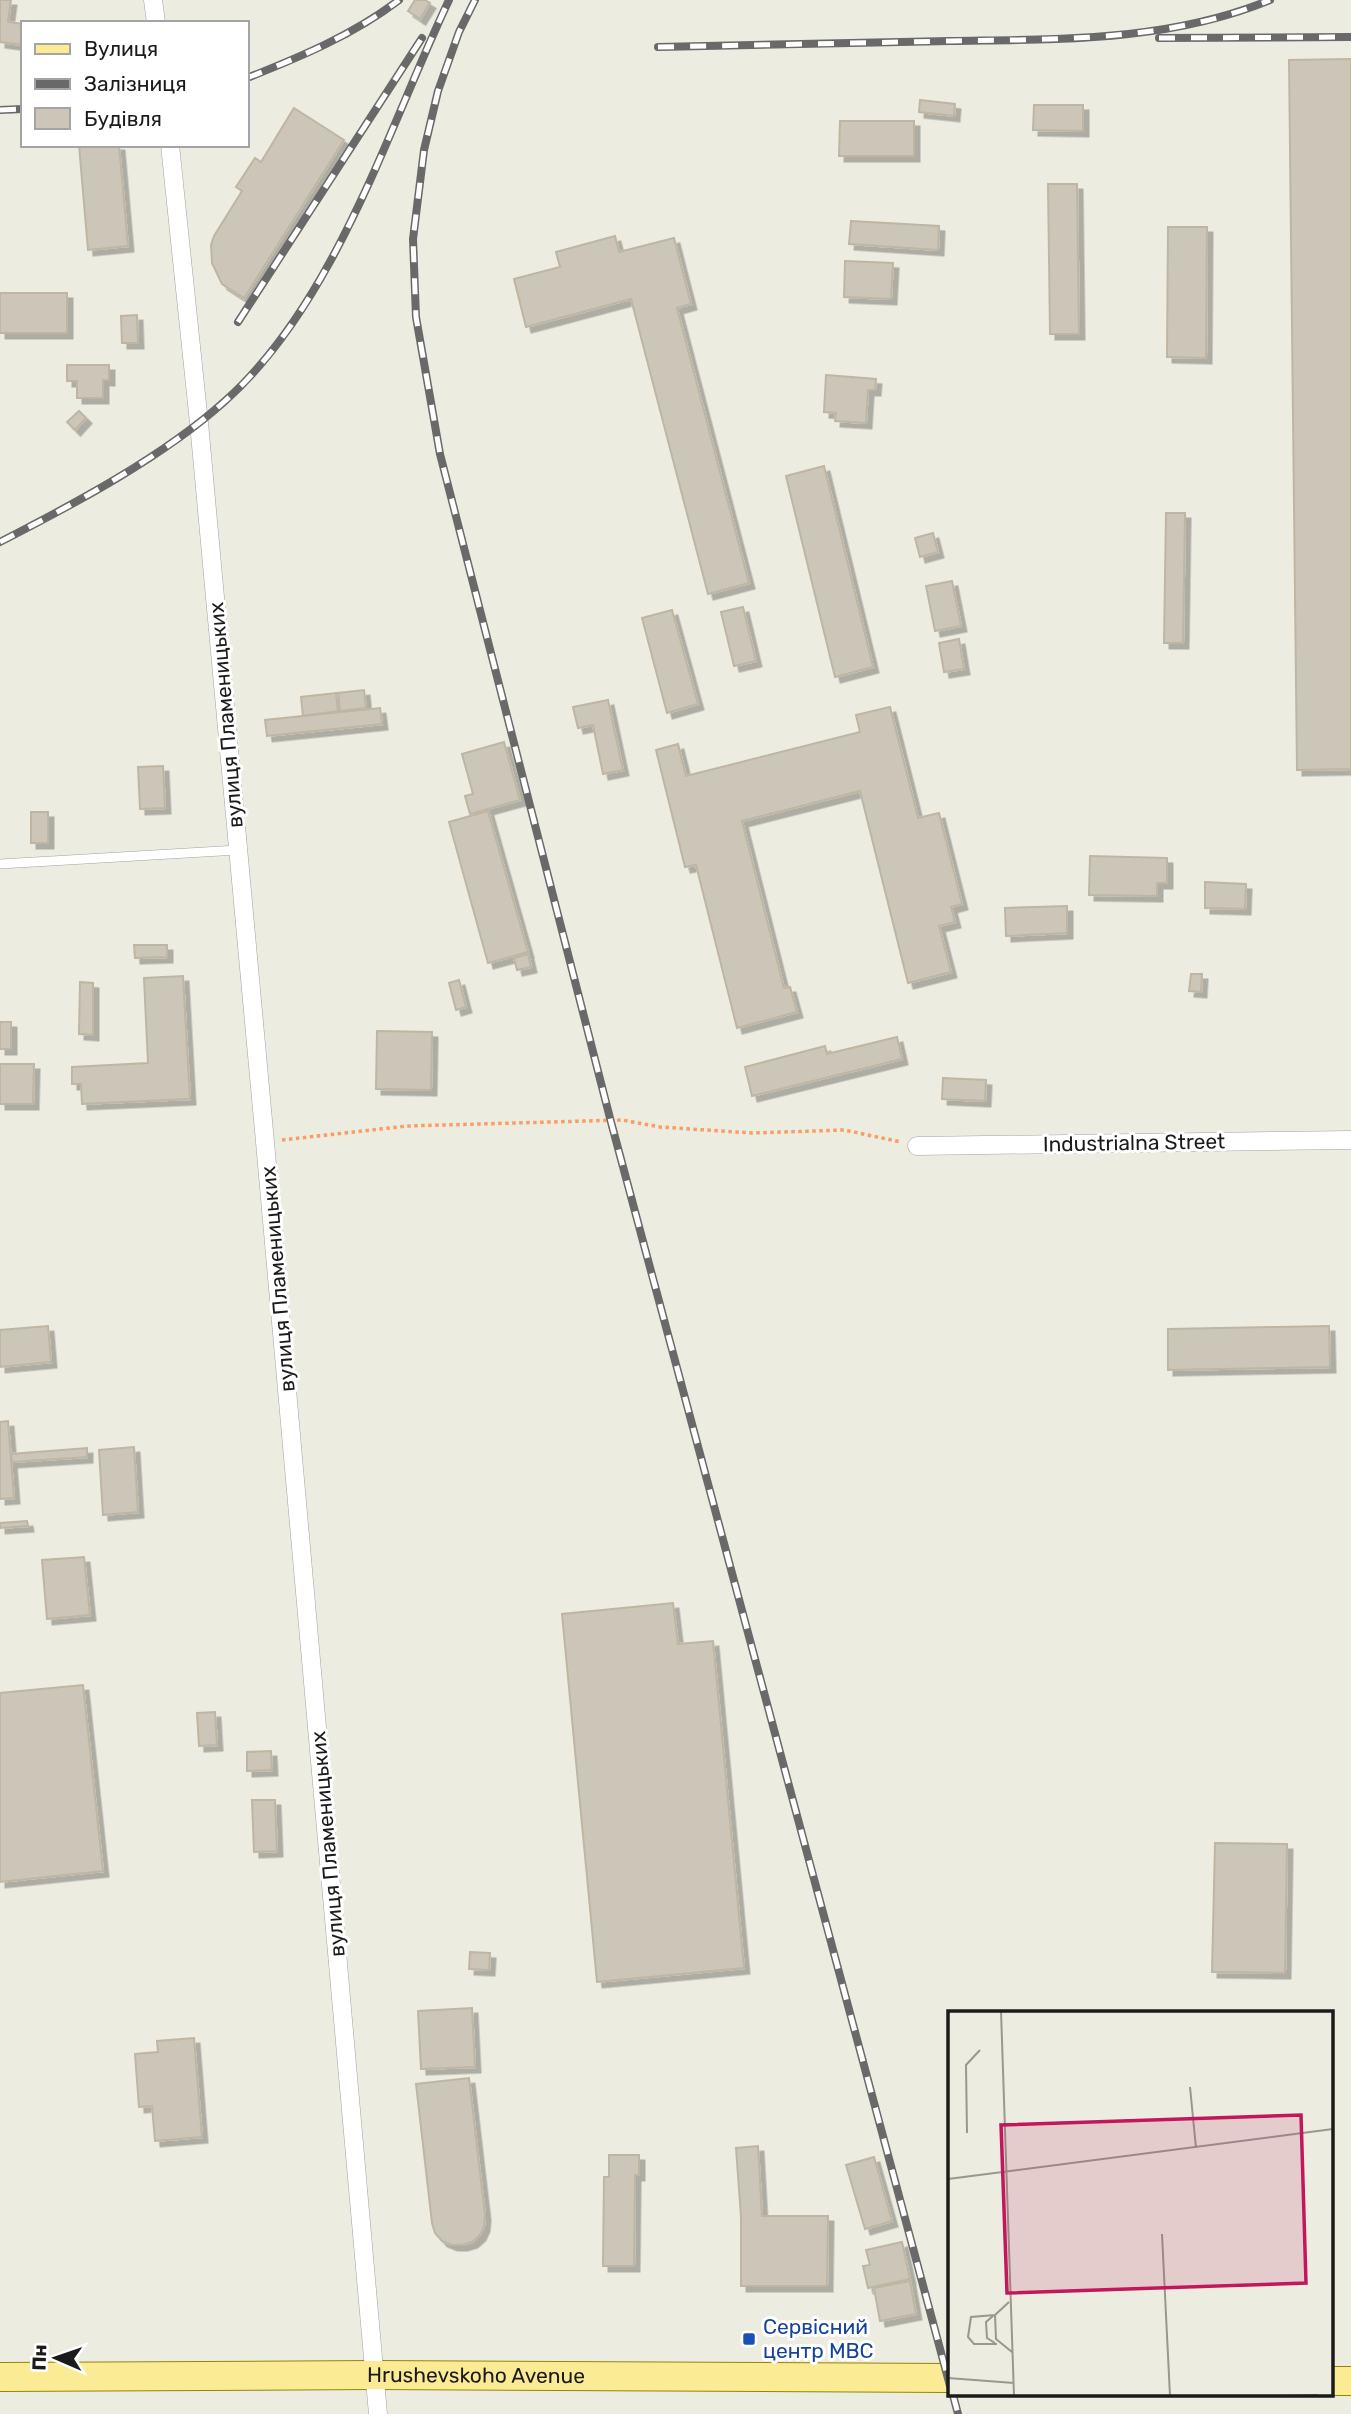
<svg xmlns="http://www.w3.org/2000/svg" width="1351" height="2414" font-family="Rubik,sans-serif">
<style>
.building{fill:#ccc6b9;stroke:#beb6a2;stroke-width:2;filter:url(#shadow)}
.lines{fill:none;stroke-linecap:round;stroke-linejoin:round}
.lane-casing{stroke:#a2a2a2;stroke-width:10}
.street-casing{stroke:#a2a2a2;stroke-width:19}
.primary-casing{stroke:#918800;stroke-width:30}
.path{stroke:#fa9c63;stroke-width:3.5;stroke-dasharray:3.5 3.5;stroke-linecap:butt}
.lane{stroke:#fff;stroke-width:9}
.street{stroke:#fff;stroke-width:18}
.primary{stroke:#fceb95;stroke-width:28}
.rail-casing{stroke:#696969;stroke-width:8}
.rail{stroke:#fff;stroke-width:5;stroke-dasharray:16;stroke-linecap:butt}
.transit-dot{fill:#1a4fb4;stroke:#fff;stroke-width:2.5}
.labels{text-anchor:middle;stroke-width:6;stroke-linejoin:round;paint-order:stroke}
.street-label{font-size:21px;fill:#1b1b1b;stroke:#fff}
.transit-label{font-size:21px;fill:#164399;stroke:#fff;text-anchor:start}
.inset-road{fill:none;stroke:#989891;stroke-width:2}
.view{fill:#c2185b;fill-opacity:0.15;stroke:#c2185b;stroke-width:3.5}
.inset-edge{fill:none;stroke:#1b1b1b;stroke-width:3.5}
</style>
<defs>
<filter id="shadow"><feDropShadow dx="5.5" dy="5.5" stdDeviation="0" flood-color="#0004"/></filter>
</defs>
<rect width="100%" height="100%" fill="#ecece0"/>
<g class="building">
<path d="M0,0H11L8,22L23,24V45L0,42Z"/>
<path d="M415,0H425L430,3L420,19L408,11Z"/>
<path d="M1351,59V769L1297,770L1289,60Z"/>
<path d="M920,100L955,104L954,116L919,112Z"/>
<path d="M1034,105H1083V131L1033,130Z"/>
<path d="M294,108L344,140L244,298L222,284L212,263L211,245L214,236L242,191L236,187L255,158L261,162Z"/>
<path d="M840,121H914V156H839Z"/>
<path d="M79,145H119L128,246L88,250Z"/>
<path d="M1048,184H1077L1079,334H1050Z"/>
<path d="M851,221L939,226L938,250L849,244Z"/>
<path d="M1168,227H1207L1206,358L1167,357Z"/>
<path d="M615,236L619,252L674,238L691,304L677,308L749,583L708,594L631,299L526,327L514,279L560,267L556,252Z"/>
<path d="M845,261L893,263L891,299L844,297Z"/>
<rect x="0" y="293" width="67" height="40"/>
<path d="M137,315L138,343H122L121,316Z"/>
<path d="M67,365H109V380H103V398H77V381H67Z"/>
<path d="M826,375L876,379L875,390H868L866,423L835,421L836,413L824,412Z"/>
<path d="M79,411L86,418L75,430L67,422Z"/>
<path d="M824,466L873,667L835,677L786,476Z"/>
<path d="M1166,513H1185L1183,643H1164Z"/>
<path d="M933,533L938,552L920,557L915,538Z"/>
<path d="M952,581L961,626L935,631L926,586Z"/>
<path d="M743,607L756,661L734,666L721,612Z"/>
<path d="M672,610L698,704L667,713L642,618Z"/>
<path d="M959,639L964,669L944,672L939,643Z"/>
<path d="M364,690L366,708L340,711L338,693Z"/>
<path d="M336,693L338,711L303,716L301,697Z"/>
<path d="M608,700L623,770L603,774L593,725L578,728L573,707Z"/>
<path d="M890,707L918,818L939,813L962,904L951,907L955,922L939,926L951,972L908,983L860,791L742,821L784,988L790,987L797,1012L737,1028L696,865L685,867L656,750L678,744L686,776L860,732L856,715Z"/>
<path d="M380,708L382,724L267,736L265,720Z"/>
<path d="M504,742L520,800L470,814L465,796L473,794L462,754Z"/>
<path d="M163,766L165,808L140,809L138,767Z"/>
<path d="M488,811L528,952L488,963L449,822Z"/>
<rect x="31" y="812" width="17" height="31"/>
<path d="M1090,856L1167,858V883H1157V896L1089,895Z"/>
<path d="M1205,882L1246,884L1245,909L1205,908Z"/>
<path d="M1067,906V933L1006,936L1005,908Z"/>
<path d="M134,945H167V957L135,958Z"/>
<path d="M528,954L531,967L517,970L514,958Z"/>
<path d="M1191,974H1202L1201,992L1189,991Z"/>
<path d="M183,976L190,1099L82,1104L81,1084H72V1067L148,1063L144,978Z"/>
<path d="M459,980L466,1007L456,1010L449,983Z"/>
<path d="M80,982L93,983V1035L79,1034Z"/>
<rect x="0" y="1022" width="11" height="27"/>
<path d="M377,1031L432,1032L431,1090L376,1089Z"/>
<path d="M897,1037L902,1059L752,1096L745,1067L825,1046L827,1054Z"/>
<path d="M0,1064H34L33,1104H0Z"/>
<path d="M943,1078L986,1080L985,1101L942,1099Z"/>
<path d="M48,1326L51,1362L0,1367V1330Z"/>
<path d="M1329,1326L1330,1367L1168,1370V1329Z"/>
<path d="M8,1421L14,1498L0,1499V1422Z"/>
<path d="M134,1447L138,1512L103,1515L99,1450Z"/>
<path d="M87,1448V1457L12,1462L11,1454Z"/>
<path d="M27,1521L28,1526L0,1528V1523Z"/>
<path d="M84,1557L90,1615L47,1619L42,1560Z"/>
<path d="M673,1603L678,1644L713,1641L744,1968L597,1982L562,1614Z"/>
<path d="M83,1685L103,1871L0,1882V1693Z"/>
<path d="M215,1712L217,1745L199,1746L197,1713Z"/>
<path d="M271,1751L272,1770L247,1771V1752Z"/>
<path d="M252,1800H275L277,1851L254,1852Z"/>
<path d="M1215,1843L1287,1844L1285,1973L1212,1972Z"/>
<path d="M470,1952L490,1953L489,1970L469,1969Z"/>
<path d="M472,2008L475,2067L421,2069L418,2011Z"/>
<path d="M194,2038L202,2137L155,2141L152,2106L139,2107L135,2054L158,2052L157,2041Z"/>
<path d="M469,2078L485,2215L484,2226L480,2235L472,2242L462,2245H452L442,2241L435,2233L432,2223L416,2084Z"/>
<path d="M758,2146L762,2216H828L827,2286H741V2217L736,2148Z"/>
<path d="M609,2155H639V2175H635L634,2266H603L604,2177H609Z"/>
<path d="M874,2157L892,2221L865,2229L846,2165Z"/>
<path d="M902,2242L910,2279L868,2288L863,2266L870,2265L866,2250Z"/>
<path d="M910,2281L916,2314L880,2321L874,2288Z"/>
</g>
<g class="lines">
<defs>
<path id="lane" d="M0,864L238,850"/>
<g id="street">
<path d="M153,0L156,23"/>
<path d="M170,145L199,423L265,1142L378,2414"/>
<path d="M917,1146L1351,1140"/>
</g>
<g id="primary">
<path id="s1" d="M0,2377L374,2375L950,2378"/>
<path d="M1332,2381H1351"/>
</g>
</defs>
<use href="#lane" class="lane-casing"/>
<use href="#street" class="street-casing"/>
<use href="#primary" class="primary-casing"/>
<path class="path" d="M282,1140L407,1126L622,1120L660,1127L752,1133L844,1130L901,1142"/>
<use href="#lane" class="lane"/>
<use href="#street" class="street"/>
<use href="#primary" class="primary"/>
<defs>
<g id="rail">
<path d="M475,0L459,32L438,91L424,150L413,239L416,317L440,454L611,1122L950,2386"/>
<path d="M1159,38L1351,37"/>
<path d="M658,47C756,45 853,43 950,41C1058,39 1168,42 1270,0"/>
<path d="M247,78C300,57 353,35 399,0"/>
<path d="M0,110L23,109"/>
<path d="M238,322L422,38"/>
<path d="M0,542C74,504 163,457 225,401C335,303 387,131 449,0"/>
<path d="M953,2395L958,2414"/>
</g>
</defs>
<use href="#rail" class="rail-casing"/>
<use href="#rail" class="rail"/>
</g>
<rect class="transit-dot" x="742" y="2332" width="14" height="14" rx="3.5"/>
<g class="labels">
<g class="street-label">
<text transform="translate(226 715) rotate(-95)" y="7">вулиця Пламеницьких</text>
<text transform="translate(1134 1143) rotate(-1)" y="7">Industrialna Street</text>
<text transform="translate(278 1279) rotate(-95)" y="7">вулиця Пламеницьких</text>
<text transform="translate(328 1844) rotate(-95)" y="7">вулиця Пламеницьких</text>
<text dy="7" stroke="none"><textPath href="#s1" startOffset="476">Hrushevskoho Avenue</textPath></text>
</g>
<g class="transit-label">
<text x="763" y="2334">Сервісний<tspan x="763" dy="24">центр МВС</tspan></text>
</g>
</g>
<g transform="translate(948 2011)">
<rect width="385" height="385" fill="#ecece0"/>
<path class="inset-road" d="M53,0L66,385M242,76L248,137M19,122L18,54L32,39M0,168L385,118M214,223L222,385M61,291L47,304L48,328L64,341M47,304L23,306L20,326L26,333H49M45,305L38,311L39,327L47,332M0,367L66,372M333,385L370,384"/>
<path class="view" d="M353,104L358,272L59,282L53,114Z"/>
<rect width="385" height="385" class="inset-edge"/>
</g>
<rect x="21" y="21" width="228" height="126" fill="#ffffff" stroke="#a4a4a4" stroke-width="2"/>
<rect x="35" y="44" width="35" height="10" fill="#fceb95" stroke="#a4a4a4" stroke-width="2"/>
<text x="84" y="56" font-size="21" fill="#1b1b1b">Вулиця</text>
<rect x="35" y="79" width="35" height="10" fill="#696969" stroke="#a4a4a4" stroke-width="2"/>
<text x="84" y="91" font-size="21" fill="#1b1b1b">Залізниця</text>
<rect x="35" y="108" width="35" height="21" fill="#ccc6b9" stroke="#a4a4a4" stroke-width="2"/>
<text x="84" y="126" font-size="21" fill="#1b1b1b">Будівля</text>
<g transform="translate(56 2358) rotate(272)" stroke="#ffffff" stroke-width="5" paint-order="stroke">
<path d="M0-5L12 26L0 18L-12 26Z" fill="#1b1b1b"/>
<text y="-10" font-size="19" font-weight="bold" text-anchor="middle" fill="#1b1b1b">Пн</text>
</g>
</svg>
